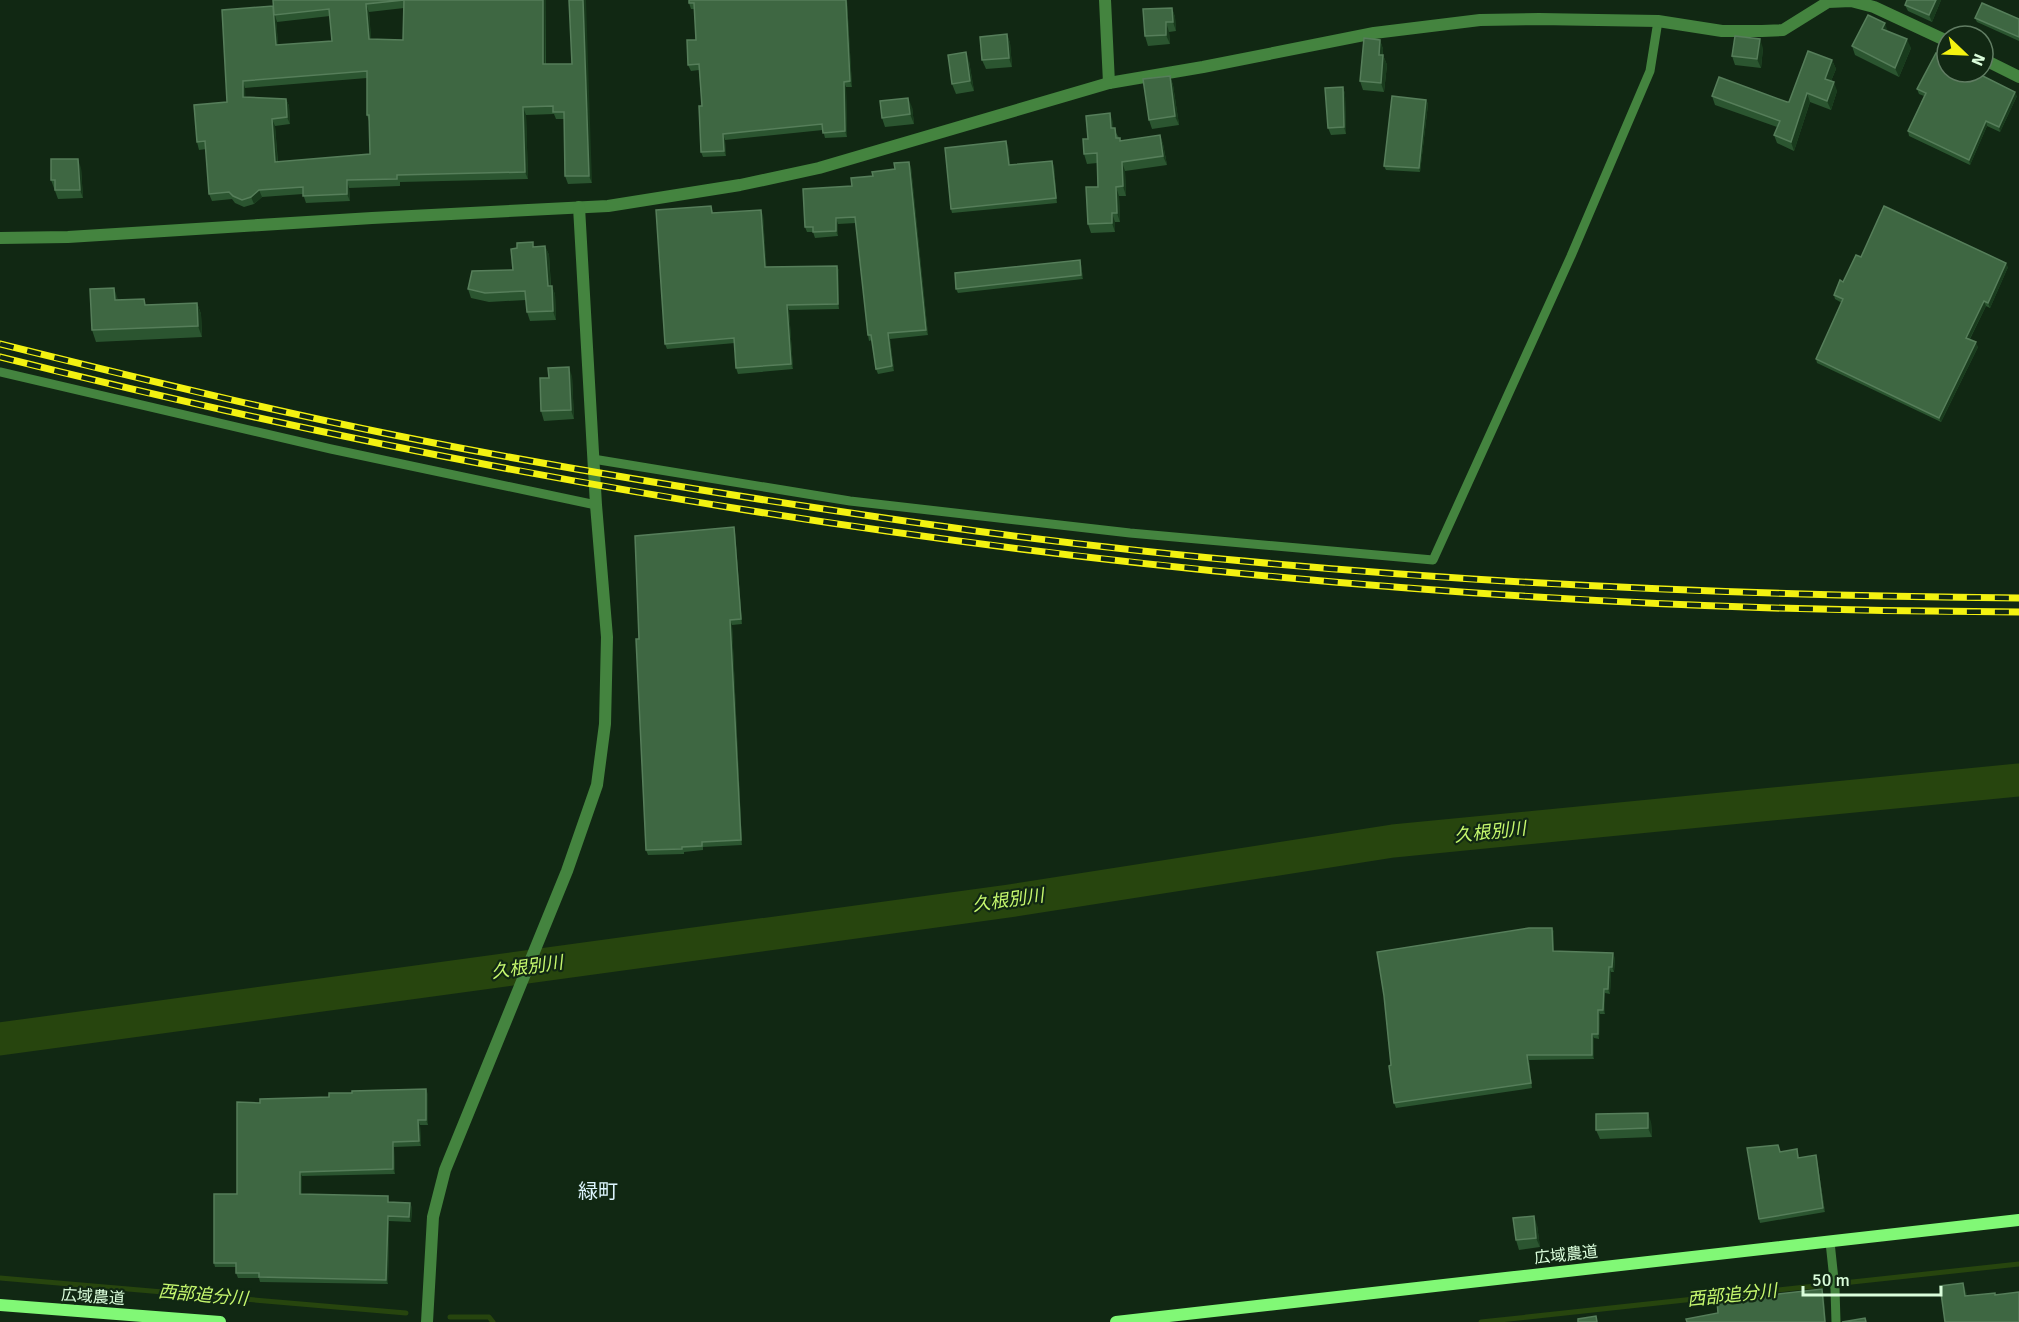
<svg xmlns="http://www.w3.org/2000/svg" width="2019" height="1322" font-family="Signika,'Noto Sans JP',sans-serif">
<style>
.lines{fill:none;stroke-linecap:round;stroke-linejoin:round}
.stream{stroke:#27450e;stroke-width:5}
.river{stroke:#27450e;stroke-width:33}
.lane{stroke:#44843f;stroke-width:9}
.street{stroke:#44843f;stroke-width:12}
.secondary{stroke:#81f876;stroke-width:12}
.rail-casing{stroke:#f3f211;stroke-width:7}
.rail{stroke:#112813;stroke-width:4.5;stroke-dasharray:14;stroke-linecap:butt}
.wall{fill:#2b5530;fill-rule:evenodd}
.shaded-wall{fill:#193b1d}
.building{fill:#3e6742;stroke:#567e5a;stroke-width:1.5;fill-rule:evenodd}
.labels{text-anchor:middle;stroke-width:4.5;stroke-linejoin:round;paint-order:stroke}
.street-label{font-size:16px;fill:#dafddb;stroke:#112813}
.water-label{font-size:18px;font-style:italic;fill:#c6f86e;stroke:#112813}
.quarter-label{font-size:20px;fill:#dcf5fd;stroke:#112813}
</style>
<rect width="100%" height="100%" fill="#112813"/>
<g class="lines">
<g class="stream">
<path d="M0,1278L406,1313"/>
<path d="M450,1317H489L493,1322"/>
<path d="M1481,1322L2019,1264"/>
</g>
<path class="river" d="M0,1039L1009,901L1393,841L2019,780"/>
<g class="lane">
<path d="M0,372L331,449L596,505"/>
<path d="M593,459L850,501L1130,533L1433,560L1571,256L1650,71L1658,21"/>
<path d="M1830,1242L1835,1289L1836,1322"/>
</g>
<g class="street">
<path d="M1105,0L1109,83"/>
<path d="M1983,59L2019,77"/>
<path d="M0,238L68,237L372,218L608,206L740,185L819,168L1109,83L1203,67L1374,33L1480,20L1539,19L1658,21L1722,31H1762L1783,30L1828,2L1851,1L1874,7L1947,41"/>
<path d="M427,1322L433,1217L445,1170L567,871L597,785L605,724L607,637L596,505L579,207"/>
</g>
<g class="secondary">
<path d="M0,1305L220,1322"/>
<path d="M1116,1322L2019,1220"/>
</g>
<defs>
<g id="rail">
<path d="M0,344C153,382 306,419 460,448C631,480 803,507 976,531C1322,577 1671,595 2019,598"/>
<path d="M0,357C660,523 1338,611 2019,612"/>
</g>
</defs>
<use href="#rail" class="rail-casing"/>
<use href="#rail" class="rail"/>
</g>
<g class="wall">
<path d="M273,0H546V64H572L592,183L568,184L565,176V119H556L554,114L526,115L528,179L400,182V186L349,188L350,201L306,203L303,194L262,197L254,204L244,207L235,203L232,199L212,201L209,194L206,149L199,150L197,142L227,102L274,8ZM404,8L403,40H371L369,12ZM330,16L332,41L278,45L276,19L277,22ZM367,78V115L369,121L370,154L278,162L275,126L290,124L289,106L286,99L245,97V88Z"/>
<path d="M847,0L852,87H846L847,137L825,138L823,130L725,140L726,156L703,157L701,152L702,106L699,70L691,71L688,65L696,40L694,9H691L689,3Z"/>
<path d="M1941,0L1932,22L1908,11L1905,5Z"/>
<path d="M1172,8L1175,17L1176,31L1169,32L1170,44L1148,46L1145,36Z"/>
<path d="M1975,18L2019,19V41L1977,22Z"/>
<path d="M1888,31L1911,48L1899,77L1855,55L1852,46Z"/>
<path d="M1007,34L1010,43L1012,67L986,69L982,60Z"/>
<path d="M1380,40L1383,49V55L1387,65L1384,92L1363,90L1360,81Z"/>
<path d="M1763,48L1761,68L1735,65L1732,56Z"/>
<path d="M1832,60L1836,69L1831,81L1837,91L1831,110L1810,102L1794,151L1777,143L1774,135L1777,127L1715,105L1712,96L1787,102H1789Z"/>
<path d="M969,61L974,91L956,94L952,84Z"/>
<path d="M1170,76L1173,85L1179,125L1152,129L1149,120Z"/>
<path d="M1343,87L1345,94L1346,134L1331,135L1328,128Z"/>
<path d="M1917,89L2017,96L2000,132L1987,126L1970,165L1909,136L1908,131L1924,96L1919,94Z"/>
<path d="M1426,100L1428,104L1420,172L1386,170L1384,166Z"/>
<path d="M912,107L914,124L885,127L882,118Z"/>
<path d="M1113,122V128L1121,141L1160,135L1163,144L1167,165L1125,171L1126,196H1119L1120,222H1115V232L1091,233L1088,224L1098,187L1097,163L1087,164L1084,154L1088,139Z"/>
<path d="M1008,146L1010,165L1054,166L1057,203L952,213L951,209Z"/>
<path d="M911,167L928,335L890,339L894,371L878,374L876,369L872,340L869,341L868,335L856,223L838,224V236L815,238L813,232H807L805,227L852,186L873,176Z"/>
<path d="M81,168L83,198L58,199L51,180Z"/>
<path d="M711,206L713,213L763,215L766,267L837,266L839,271V309L789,310L793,369L738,374L736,368L735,343L667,349L665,344Z"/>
<path d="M545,246L549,255L551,286L555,294L556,320L530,321L527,312L526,300L489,302L471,298L468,289L513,270L517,248Z"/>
<path d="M1861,257L2008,267L1990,308L1986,306L1970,339L1978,347L1941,422L1817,363L1816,359L1842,303L1835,299L1834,295Z"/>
<path d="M1080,260L1081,264L1083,279L958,293L956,289Z"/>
<path d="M118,300L147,305L197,303L201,314L202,337L96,342L92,330Z"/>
<path d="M572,376L574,419L544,421L541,411Z"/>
<path d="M734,527L735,532L742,624L732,625L742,845L703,847V850L684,852V854L648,855L646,850L639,639Z"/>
<path d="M1552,928L1554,932V951L1615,958L1614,972H1611L1610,994L1605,993V1014H1600L1599,1039L1594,1038V1059L1529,1060L1532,1088L1396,1108L1394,1103L1391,1065Z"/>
<path d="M428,1094V1125H420L421,1146L394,1147L395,1174L302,1176V1194L390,1202L412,1207L411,1222L389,1221L388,1284L260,1282L259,1278H238L236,1273V1267H215L214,1263L237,1194L260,1103Z"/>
<path d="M1651,1122L1652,1137L1600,1139L1596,1130Z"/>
<path d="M1780,1152L1798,1153L1799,1158L1816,1155L1817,1160L1825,1212L1760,1223L1759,1219Z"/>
<path d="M1537,1225L1540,1247L1519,1250L1516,1240Z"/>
</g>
<g class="shaded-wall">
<path d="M543,0H546L545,71L543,64Z"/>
<path d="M583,0H586L592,183L589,176Z"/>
<path d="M846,0H847L852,87L850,81Z"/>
<path d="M1936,0H1941L1932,22L1929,15Z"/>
<path d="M366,4L369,12L372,47L369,39Z"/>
<path d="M273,6L276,19L279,53L276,45Z"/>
<path d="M1172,8L1175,17L1176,31L1173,22Z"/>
<path d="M1166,22L1169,32L1170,44L1166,35Z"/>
<path d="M1885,23L1888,32L1882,29Z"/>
<path d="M1007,34L1010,43L1012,67L1009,58Z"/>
<path d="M1760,39L1763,48L1761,68L1757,59Z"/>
<path d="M1907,39L1911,48L1899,77L1895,68Z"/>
<path d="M1380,40L1383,49L1382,64L1379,55Z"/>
<path d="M966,52L969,61L974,91L970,81Z"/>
<path d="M1383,55L1387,65L1384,92L1381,83Z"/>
<path d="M1832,60L1836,69L1828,88L1825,79Z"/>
<path d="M1170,76L1173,85L1179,125L1175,116Z"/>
<path d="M243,81L245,88L246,105L243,97Z"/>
<path d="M844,82L846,87L847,137L845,131Z"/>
<path d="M1834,82L1837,91L1831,110L1827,101Z"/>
<path d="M1343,87L1345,94L1346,134L1344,127Z"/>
<path d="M2015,92L2017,96L2000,132L1999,127Z"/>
<path d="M1807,93L1810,102L1794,151L1791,142Z"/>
<path d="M908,98L912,107L914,124L910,114Z"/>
<path d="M286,99L289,106L290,124L287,117Z"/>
<path d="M1426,100L1428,104L1420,172L1419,168Z"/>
<path d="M523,107L526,115L528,179L525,172Z"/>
<path d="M1110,113L1113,122L1114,137L1111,128Z"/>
<path d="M272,119L275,126L278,170L275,162Z"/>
<path d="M1986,121L1987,126L1970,165L1969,160Z"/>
<path d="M723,134L725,140L726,156L724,151Z"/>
<path d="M1160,135L1163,144L1167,165L1163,156Z"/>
<path d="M1006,141L1008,146L1011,170L1009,165Z"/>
<path d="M78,159L81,168L83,198L80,190Z"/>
<path d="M1052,161L1054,166L1057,203L1056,198Z"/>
<path d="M909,162L911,167L928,335L926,330Z"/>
<path d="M1122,162L1125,171L1126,196L1123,186Z"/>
<path d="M347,180L349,188L350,201L347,194Z"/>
<path d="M1116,187L1119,196L1120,222L1117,213Z"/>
<path d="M259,190L262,197L254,204L251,197Z"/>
<path d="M761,210L763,215L767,272L765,267Z"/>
<path d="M1112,213L1115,222V232L1112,223Z"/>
<path d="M836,218L838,224V236L836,231Z"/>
<path d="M545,246L549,255L551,295L548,286Z"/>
<path d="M1080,260L1081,264L1083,279L1081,275Z"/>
<path d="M2006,263L2008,267L1990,308L1988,303Z"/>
<path d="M837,266L839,271V309L838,304Z"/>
<path d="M552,286L555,294L556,320L553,311Z"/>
<path d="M114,288L118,299L115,300Z"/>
<path d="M1984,301L1986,306L1968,342L1966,338Z"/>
<path d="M197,303L201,314L202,337L198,326Z"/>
<path d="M787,305L789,310L793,369L791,364Z"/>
<path d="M888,333L890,339L894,371L892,366Z"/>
<path d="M1976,342L1978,347L1941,422L1939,418Z"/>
<path d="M569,367L572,376L574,419L571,410Z"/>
<path d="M734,527L735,532L742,624L741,619Z"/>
<path d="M730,620L732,625L742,845L741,840Z"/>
<path d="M1552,928L1554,932V956L1553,951Z"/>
<path d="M1613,953L1615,958L1614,972L1612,967Z"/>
<path d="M1609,967L1611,972L1610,994L1608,989Z"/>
<path d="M1604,989L1605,993V1014L1603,1010Z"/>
<path d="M1598,1010L1600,1014L1599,1039L1598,1034Z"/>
<path d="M1592,1034L1594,1038V1059L1592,1055Z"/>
<path d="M1527,1055L1529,1060L1532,1088L1531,1083Z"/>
<path d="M426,1089L428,1094V1125L426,1120Z"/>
<path d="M1648,1113L1651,1122L1652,1137L1648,1128Z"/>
<path d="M418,1120L420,1125L421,1146L419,1141Z"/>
<path d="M393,1142L394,1147L395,1174L393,1169Z"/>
<path d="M1816,1155L1817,1160L1825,1212L1823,1208Z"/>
<path d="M300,1172L302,1176V1199L300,1194Z"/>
<path d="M410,1203L412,1207L411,1222L409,1217Z"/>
<path d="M388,1216L389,1221L388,1284L386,1280Z"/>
<path d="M1534,1216L1537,1225L1540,1247L1536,1238Z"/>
<path d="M1963,1283L1967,1294L1969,1308L1965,1296Z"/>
<path d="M1822,1289L1824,1295L1826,1322H1825Z"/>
</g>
<g class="building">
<path d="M273,0H543V64H572L569,0H583L589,176H565L564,112H553V106L523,107L525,172L397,175V179L347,180V194L303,196V187L259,190L251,197L242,200L233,196L229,192L209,194L205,141L197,142L194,105L227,102L222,10L273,6L276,45L332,41L329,9L274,15ZM404,0L403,40L369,39L366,4ZM367,71V115H369L370,154L275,162L272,119L287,117L286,99L243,97V81Z"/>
<path d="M689,0H846L850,81L844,82L845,131L823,133L822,124L723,134L724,151L701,152L699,106H702L699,64L688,65L687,40H696L694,3H689Z"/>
<path d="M1907,0H1936L1929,15L1905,5Z"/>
<path d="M1982,3L2019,19V37L1975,18Z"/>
<path d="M1172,8L1173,22H1166V35L1145,36L1143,9Z"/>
<path d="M1868,15L1885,23L1882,29L1907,39L1895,68L1852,46Z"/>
<path d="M1007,34L1009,58L982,60L980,37Z"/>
<path d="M1735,36L1760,39L1757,59L1732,56Z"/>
<path d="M1364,38L1380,40L1379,55H1383L1381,83L1360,81Z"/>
<path d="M1808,51L1832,60L1825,79L1834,82L1827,101L1807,93L1791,142L1774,135L1780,121L1712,96L1719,77L1787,102H1789Z"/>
<path d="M966,52L970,81L952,84L948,55Z"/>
<path d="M1936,53L1947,58V72H1975L2015,92L1999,127L1986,121L1969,160L1908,131L1926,93L1917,89Z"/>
<path d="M1170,76L1175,116L1149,120L1143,79Z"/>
<path d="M1343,87L1344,127L1328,128L1325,88Z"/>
<path d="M1392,96L1426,100L1419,168L1384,166Z"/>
<path d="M908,98L910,114L882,118L880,101Z"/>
<path d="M1110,113L1111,128H1115L1116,138H1120V141L1160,135L1163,156L1122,162L1123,186L1116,187L1117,213H1112V223L1088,224L1086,187H1098L1097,153L1084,154L1083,139H1088L1086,116Z"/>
<path d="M1006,141L1009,165L1052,161L1056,198L951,209L945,148Z"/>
<path d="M51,159H78L80,190H55V180H51Z"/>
<path d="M909,162L926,330L888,333L892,366L876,369L871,335H868L855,217L836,218V231L813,232V227H805L803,189L852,186L851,178L873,176L872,172L895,169L894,163Z"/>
<path d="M711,206L712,213L761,210L765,267L837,266L838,304L787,305L791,364L736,368L734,338L665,344L656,210Z"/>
<path d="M1884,206L2006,263L1988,303L1984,301L1966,338L1976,342L1939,418L1816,359L1843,299L1834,295L1840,280L1843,282L1856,255L1861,257Z"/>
<path d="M533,242V247L545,246L548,286H552L553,311L527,312L525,291L485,293L468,289L472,271L513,270L511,249L517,248V243Z"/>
<path d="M1080,260L1081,275L956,289L955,273Z"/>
<path d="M114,288L115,300L144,299L145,305L197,303L198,326L92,330L90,289Z"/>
<path d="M569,367L571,410L541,411L540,378H549L548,368Z"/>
<path d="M734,527L741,619L730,620L741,840L702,842V846L682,847V849L646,850L636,639H639L635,536Z"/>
<path d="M1529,928H1552L1553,951L1613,953L1612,967H1609L1608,989H1604L1603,1010H1598V1034H1592V1055H1527L1531,1083L1394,1103L1389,1066L1391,1065L1384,996L1377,952Z"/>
<path d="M426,1089V1120H418L419,1141L393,1142V1169L300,1172V1194L388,1196V1202L410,1203L409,1217L388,1216L386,1280L259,1277V1273H236V1263H214V1194H237V1102L260,1103V1099L329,1097V1093H352V1091Z"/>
<path d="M1648,1113V1128L1596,1130V1114Z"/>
<path d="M1778,1145L1780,1152L1797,1149L1798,1158L1816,1155L1823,1208L1759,1219L1747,1148Z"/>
<path d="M1534,1216L1536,1238L1516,1240L1513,1218Z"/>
<path d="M1963,1283L1965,1296L1995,1293V1295L2019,1292V1322H1945L1940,1286Z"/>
<path d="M1822,1289L1825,1322H1687L1686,1319L1718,1313L1717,1301Z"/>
<path d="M1596,1316L1597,1322H1578V1319Z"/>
<path d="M1865,1318L1866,1322H1842Z"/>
</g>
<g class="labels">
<g class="street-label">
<text transform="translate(1566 1254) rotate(-6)" y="6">広域農道</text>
<text transform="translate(93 1296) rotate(4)" y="6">広域農道</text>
</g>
<g class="water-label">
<text transform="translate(1490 832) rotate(-6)" y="6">久根別川</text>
<text transform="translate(1008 900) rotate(-8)" y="6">久根別川</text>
<text transform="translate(527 967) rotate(-8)" y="6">久根別川</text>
<text transform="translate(203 1295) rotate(5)" y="6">西部追分川</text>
<text transform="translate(1732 1295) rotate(-6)" y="6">西部追分川</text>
</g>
<g class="quarter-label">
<text x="598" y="1198">緑町</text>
</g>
</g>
<g transform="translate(1965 54) rotate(113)"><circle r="28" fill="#112813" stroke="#617d63" stroke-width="1.5"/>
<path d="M0-4.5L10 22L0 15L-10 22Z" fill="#f3f211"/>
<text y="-9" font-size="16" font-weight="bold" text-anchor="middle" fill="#dafddb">N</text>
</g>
<path d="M1803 1286v9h138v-9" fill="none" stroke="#dafddb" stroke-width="3"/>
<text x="1812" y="1286" font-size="18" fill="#dafddb" stroke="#112813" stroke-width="4.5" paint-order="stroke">50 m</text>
</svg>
